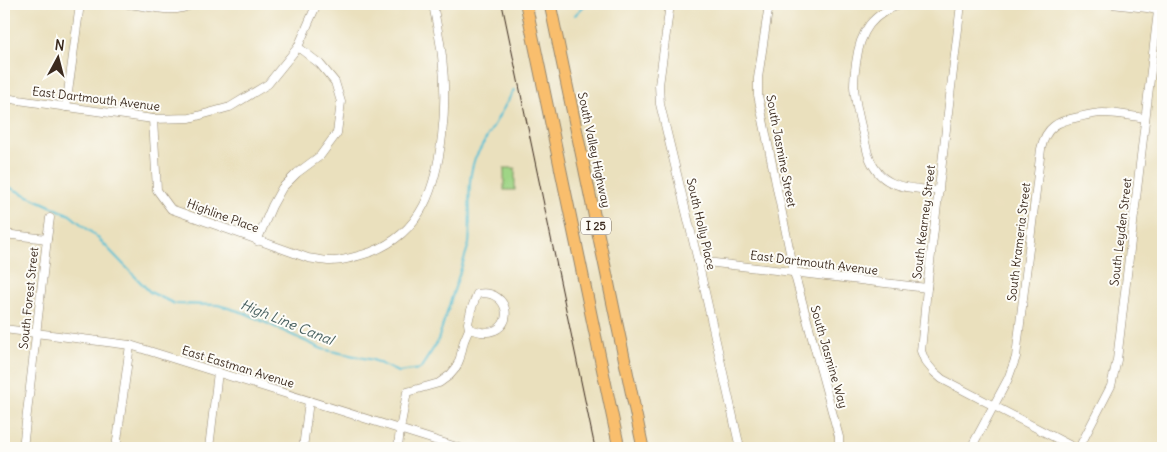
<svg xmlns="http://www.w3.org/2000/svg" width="1167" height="452" font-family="Delius,sans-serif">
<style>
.green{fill:#9fd586;stroke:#6d8052}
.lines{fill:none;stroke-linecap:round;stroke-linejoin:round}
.stream{stroke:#58c0d5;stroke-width:2}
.minor-casing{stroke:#92856e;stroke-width:9}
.highway-casing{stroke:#92856e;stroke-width:13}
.minor{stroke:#fff;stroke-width:8}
.highway{stroke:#f9be6d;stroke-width:11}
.tram{stroke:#3b2a1e;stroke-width:1}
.labels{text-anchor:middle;stroke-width:4;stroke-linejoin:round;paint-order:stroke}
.shield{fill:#fdfcf7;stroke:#75695f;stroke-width:1}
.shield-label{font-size:11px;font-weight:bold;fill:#3b2a1e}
.street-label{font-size:12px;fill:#3b2a1e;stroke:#fdfcf7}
.water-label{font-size:14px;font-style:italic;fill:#455e5e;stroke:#fdfcf7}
</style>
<rect width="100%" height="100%" fill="#fdfcf7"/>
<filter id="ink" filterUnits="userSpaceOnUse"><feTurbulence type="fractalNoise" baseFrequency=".02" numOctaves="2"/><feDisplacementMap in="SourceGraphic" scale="10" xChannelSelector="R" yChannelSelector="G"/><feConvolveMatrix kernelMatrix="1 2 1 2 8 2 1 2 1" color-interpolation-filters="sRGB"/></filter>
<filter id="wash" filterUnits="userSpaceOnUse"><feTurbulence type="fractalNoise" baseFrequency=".0096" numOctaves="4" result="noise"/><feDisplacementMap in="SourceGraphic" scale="20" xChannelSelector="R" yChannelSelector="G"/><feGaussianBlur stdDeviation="1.12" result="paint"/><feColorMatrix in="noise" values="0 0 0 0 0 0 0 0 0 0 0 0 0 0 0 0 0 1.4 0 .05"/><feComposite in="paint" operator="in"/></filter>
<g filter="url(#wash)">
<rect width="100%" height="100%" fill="#eae0bd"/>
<rect class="green" x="504" y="168" width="11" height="22"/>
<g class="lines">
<g class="stream">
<path d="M575,15L586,4"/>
<path d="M4,185L70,215L97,237L150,292L175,304L218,305L245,313L322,349L373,360L398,372L420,369L437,343L469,244C472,215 465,186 475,158L514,90"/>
</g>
</g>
</g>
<g filter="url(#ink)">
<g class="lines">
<defs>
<g id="minor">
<path d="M128,4C147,6 176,15 192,4"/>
<path d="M670,4L659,85L660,104L698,261L740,448"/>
<path d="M769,4L758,78V95L794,272L839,437V448"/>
<path d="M903,4C872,13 860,31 856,63C855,70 854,78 854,86C855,107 863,133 868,154C880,190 907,187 939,191"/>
<path d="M961,4L927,288L921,351L925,361L934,372L942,379L1075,448"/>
<path d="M1112,4L1147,8L1162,11"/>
<path d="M298,47L315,8L316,4"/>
<path d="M4,98L153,119L190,118L230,107L268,84L298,47L320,64L335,82L341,102L337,133L320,156L297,173L282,188L272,206L257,241"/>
<path d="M66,107L80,4"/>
<path d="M153,119L157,190L171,209L308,258C315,259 323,261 331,261C344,261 359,256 371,252C423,232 436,186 442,136C445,110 445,82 442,56C440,39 436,21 433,4"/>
<path d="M4,234L47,239L50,218"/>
<path d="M698,261L927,288"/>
<path d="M4,329L130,345L460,448"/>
<path d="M23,448L47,239"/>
<path d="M116,448L130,345"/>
<path d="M209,448L218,372"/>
<path d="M303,448L309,401"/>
<path d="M398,448L400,429L407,392L439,383L450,375L456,368L460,358L464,341L469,329L468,323L471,310L477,294C511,287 518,335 481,332C477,331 473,330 469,329"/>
<path d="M971,448L1008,379L1016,357L1041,149C1046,126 1058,121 1079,117C1087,115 1095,113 1103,113C1117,113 1131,116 1145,118"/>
<path d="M1079,448L1111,386L1117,360L1158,11"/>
</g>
<g id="highway">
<path d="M526,4L619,448"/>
<path d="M550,4L643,448"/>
</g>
</defs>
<use href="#minor" class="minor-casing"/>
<use href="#highway" class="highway-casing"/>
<use href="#minor" class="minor"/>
<use href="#highway" class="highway"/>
<path class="tram" d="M502,4L595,448"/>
</g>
</g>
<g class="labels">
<rect class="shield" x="581" y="217.5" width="30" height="17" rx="4"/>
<g class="shield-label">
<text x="596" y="230">I 25</text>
</g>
<g class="street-label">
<text transform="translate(96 99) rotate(7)" y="4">East Dartmouth Avenue</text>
<text transform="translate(594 150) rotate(78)" y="4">South Valley Highway</text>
<text transform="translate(781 151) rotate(79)" y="4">South Jasmine Street</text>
<text transform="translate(223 216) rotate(20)" y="4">Highline Place</text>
<text transform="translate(924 222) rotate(-83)" y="4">South Kearney Street</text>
<text transform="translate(701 224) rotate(77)" y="4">South Holly Place</text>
<text transform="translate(1121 232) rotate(-83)" y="4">South Leyden Street</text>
<text transform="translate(1019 242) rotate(-83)" y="4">South Krameria Street</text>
<text transform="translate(814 263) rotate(7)" y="4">East Dartmouth Avenue</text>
<text transform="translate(29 298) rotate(-84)" y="4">South Forest Street</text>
<text transform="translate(829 357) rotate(74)" y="4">South Jasmine Way</text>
<text transform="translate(238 367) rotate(17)" y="4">East Eastman Avenue</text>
</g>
<g class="water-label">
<text transform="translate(287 322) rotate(22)" y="5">High Line Canal</text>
</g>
</g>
<rect width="1167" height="452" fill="none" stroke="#fdfcf7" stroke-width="20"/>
<g transform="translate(58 58) rotate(7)" stroke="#fdfcf7" stroke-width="4" paint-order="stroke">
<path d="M0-4L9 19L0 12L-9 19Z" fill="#3b2a1e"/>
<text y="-8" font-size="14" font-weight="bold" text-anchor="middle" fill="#3b2a1e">N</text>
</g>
</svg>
